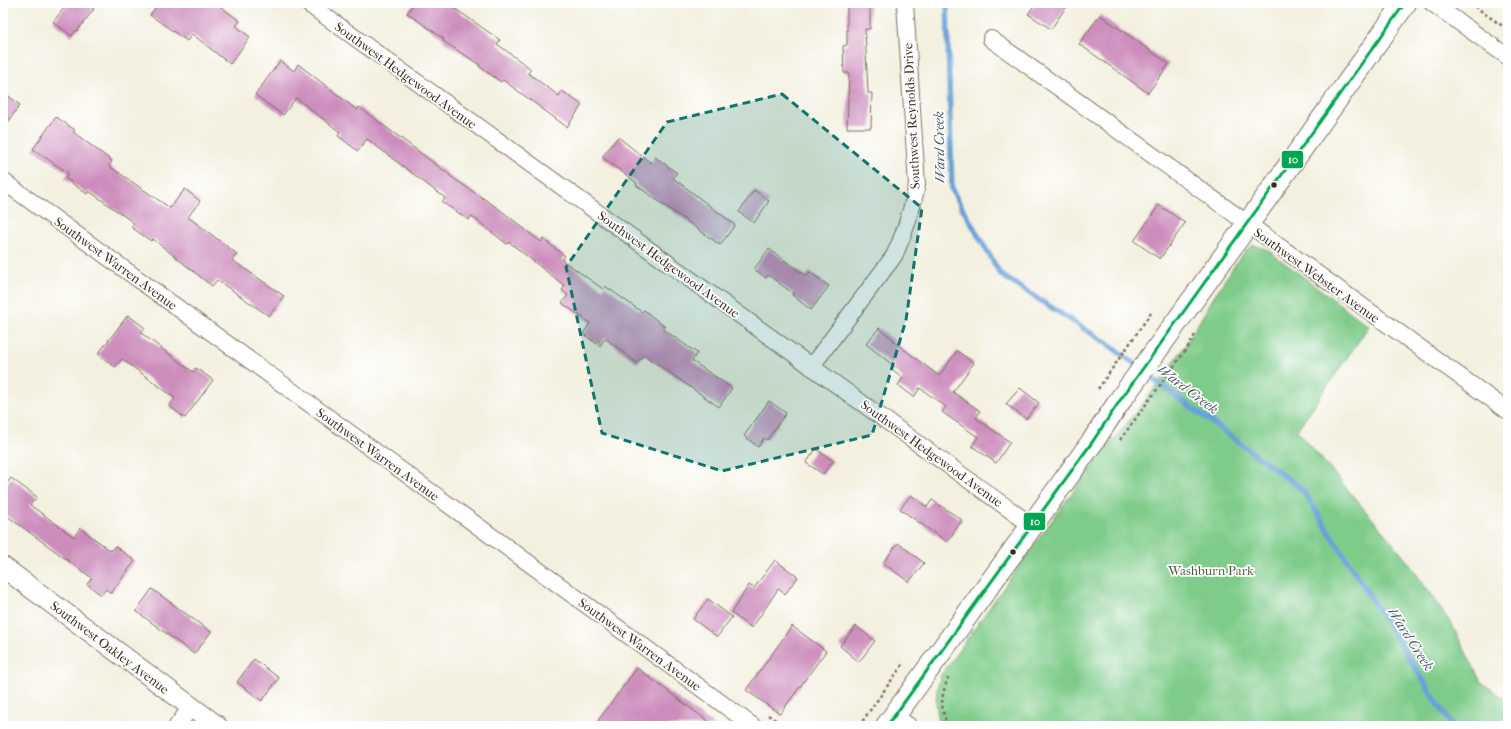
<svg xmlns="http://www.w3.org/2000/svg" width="1511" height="729" font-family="'IM FELL French Canon',serif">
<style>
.green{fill:#7fcc8a;stroke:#5d7b54}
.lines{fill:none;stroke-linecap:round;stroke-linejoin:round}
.stream{stroke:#67a1d7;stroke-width:5.5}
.building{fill:#cc8dbc}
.minor-casing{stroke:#7b6f62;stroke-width:18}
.tertiary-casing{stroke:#7b6f62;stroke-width:22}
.secondary-casing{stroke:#7b6f62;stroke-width:24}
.path{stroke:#7b6f62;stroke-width:2.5;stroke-dasharray:3 3;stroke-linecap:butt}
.minor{stroke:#fff;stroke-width:16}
.tertiary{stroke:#fff;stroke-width:20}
.secondary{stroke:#fff;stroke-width:22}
.bus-1-casing{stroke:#fff;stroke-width:6}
.bus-1{stroke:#00a651;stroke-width:3}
.marked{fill:#0f766e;fill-opacity:0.2;stroke:#0f766e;stroke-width:3;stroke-dasharray:8 5;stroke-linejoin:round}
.bus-dot{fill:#3b2a1e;stroke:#fff;stroke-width:1.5}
.labels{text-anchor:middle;stroke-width:3.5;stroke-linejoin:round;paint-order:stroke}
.street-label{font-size:13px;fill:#3b2a1e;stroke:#fff}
.park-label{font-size:13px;fill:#4f5b3e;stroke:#fff}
.water-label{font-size:14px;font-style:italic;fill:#4d5a68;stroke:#fff}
.line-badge{stroke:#fff;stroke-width:1.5}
.badge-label{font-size:11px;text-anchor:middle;font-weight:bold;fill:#fff}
</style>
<rect width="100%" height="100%" fill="#fff"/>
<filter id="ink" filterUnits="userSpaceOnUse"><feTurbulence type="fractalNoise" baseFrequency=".025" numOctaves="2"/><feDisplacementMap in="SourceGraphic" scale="8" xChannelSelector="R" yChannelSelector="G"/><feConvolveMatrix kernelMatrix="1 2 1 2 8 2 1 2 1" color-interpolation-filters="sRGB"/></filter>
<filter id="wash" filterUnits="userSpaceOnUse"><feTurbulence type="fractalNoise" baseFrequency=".012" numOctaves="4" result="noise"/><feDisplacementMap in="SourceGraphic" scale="16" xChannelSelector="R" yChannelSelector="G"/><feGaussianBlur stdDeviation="0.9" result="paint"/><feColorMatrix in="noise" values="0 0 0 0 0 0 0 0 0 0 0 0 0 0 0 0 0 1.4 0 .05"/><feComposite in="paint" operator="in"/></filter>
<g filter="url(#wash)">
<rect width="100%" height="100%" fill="#f3f0df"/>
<path class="green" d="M1254,245L1266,249L1369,326L1297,430L1403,555L1452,625L1481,682L1508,701V726H941C934,708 935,693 941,675C987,612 1031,548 1077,486C1113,439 1152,395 1184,347C1196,329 1239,249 1254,245Z"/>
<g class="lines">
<g class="stream">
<path d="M947,3L952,190L1001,275L1108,344L1139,367"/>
<path d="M1145,373L1302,489L1452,726"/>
</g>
</g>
<g id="blocks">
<g class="building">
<path d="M68,3H85L94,9L77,31L76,30L72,36L53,22Z"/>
<path d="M159,3H216L240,21L236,26L250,37L230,64L192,34L187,41L150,15Z"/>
<path d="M414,3H447L500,40L497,44L531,69L528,73L559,96L562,91L582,105L567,127L503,80L501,82L479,66L480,65L443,41L444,39L407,13Z"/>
<path d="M847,3H870V29H865L868,93H872L871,128H847L849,73H844L843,46L847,45Z"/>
<path d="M1036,3H1069L1051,29L1028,14Z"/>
<path d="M1100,15L1169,64L1148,93L1079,44Z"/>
<path d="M280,61L294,71L298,64L357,110L359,107L450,175V176L499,209L541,242L543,239L565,256L562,260L603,289L605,286L642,312L644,310L665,327L663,329L697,353L692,361L732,388L719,407L644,355L637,363L605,338L600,346L583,334L590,323L562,303L568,295L562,290L565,286L509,242L507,244L471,216L469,220L442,202L445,198L367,139L358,151L338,136L340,132L296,98L283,115L255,95Z"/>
<path d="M3,92L20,105L3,129Z"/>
<path d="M56,117L75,130L73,132L112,161L109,166L170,208L185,189L200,201L188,217L237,254L232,260L284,296L269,316L217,280L212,286L153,239L151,241L131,227L134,223L89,191L87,194L65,178L68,173L33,149Z"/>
<path d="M618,137L651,163L655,157L677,173L673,178L735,225L720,245L636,185L637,183L602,157Z"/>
<path d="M754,190L769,201L754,223L739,212Z"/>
<path d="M1159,205L1185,223L1160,259L1134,241Z"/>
<path d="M769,249L806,276L810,272L829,286L811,310L792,295L794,294L768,275L766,278L754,269Z"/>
<path d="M128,315L145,328L141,333L193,372L196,368L213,380L185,418L169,406L175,398L122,359L115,367L98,354Z"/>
<path d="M879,328L894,340L893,341L939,376L957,351L974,363L953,392L980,411L976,418L1010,442L996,463L972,446L978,437L942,412L946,407L920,388L914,397L898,385L903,378L892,369L894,366L866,344Z"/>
<path d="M1020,388L1039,403L1026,419L1006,404Z"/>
<path d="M769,401L786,413L767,440L764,438L758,447L744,436Z"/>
<path d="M816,449L833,461L823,474L806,463Z"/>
<path d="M11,478L37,497L30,505L74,537L80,528L111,551L115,546L135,561L111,593L106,589L101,595L87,584L92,578L3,513V488Z"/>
<path d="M911,495L927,507L932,500L962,520L947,542L900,509Z"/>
<path d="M898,543L924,563L909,582L883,563Z"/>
<path d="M775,560L798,577L785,594L778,589L752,628L731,613L749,585L754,588Z"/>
<path d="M152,589L211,632L194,654L136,611Z"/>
<path d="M708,599L732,617L717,637L693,619Z"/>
<path d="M792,626L826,651L780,714L746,690Z"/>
<path d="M856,626L875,641L859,662L840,646Z"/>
<path d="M254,659L279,678L262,701L237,682Z"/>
<path d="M637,668L689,707L715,726H594Z"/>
</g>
</g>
</g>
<g filter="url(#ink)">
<use href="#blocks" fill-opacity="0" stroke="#7b6f62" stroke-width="1"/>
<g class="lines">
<defs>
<g id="minor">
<path d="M307,3L1031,525"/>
<path d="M1432,3L1508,57"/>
<path d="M991,39L1508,411"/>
<path d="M3,181L753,726"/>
<path d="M811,367L894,256C905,233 912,210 917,185L905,3"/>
<path d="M894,716L909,726"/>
<path d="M177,726L191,707"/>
</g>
<path id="tertiary" d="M3,567L217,726"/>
<path id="secondary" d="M887,726L1093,441L1121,399L1247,225L1405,3"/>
</defs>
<use href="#minor" class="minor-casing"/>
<use href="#tertiary" class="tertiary-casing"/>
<use href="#secondary" class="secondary-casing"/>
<g class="path">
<path d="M1470,3L1508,30"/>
<path d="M1098,389L1151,313"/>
<path d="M1120,440L1188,347L1195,335"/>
<path d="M768,715L784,726"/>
<path d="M859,726L903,664"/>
<path d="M946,726L947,724C940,705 941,697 948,678"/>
</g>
<use href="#minor" class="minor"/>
<use href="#tertiary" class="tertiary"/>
<use href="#secondary" class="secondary"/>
<defs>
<path id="bus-1" d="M887,726L1093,441L1121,399L1405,3"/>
</defs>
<use href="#bus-1" class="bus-1-casing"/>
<use href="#bus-1" class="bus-1"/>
</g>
</g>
<path class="marked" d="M782,94L922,208L906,320L872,435L722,471L602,433L566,267L667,122Z"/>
<g class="bus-dot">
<circle cx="1274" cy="185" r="3.5"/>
<circle cx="1013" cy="552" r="3.5"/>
</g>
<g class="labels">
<g class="street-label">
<text transform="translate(406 75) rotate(36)" y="5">Southwest Hedgewood Avenue</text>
<text transform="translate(911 116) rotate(-93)" y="5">Southwest Reynolds Drive</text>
<text transform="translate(116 263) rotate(36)" y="5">Southwest Warren Avenue</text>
<text transform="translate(669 264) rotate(36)" y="5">Southwest Hedgewood Avenue</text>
<text transform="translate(1317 275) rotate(36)" y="5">Southwest Webster Avenue</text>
<text transform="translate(932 453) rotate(36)" y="5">Southwest Hedgewood Avenue</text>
<text transform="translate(378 454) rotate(36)" y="5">Southwest Warren Avenue</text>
<text transform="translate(640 644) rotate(36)" y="5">Southwest Warren Avenue</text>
<text transform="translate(110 647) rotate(37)" y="5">Southwest Oakley Avenue</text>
</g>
<g class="park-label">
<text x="1211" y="575">Washburn Park</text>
</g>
<g class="water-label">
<text transform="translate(939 147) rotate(-91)" y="5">Ward Creek</text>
<text transform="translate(1188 389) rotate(37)" y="5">Ward Creek</text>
<text transform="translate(1411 639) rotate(57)" y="5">Ward Creek</text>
</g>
</g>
<g class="line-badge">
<rect x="1281" y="150" width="23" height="19" rx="4" fill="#00a651"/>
<rect x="1023" y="512" width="23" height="19" rx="4" fill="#00a651"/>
</g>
<g class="badge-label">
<text x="1293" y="163">10</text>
<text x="1035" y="525">10</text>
</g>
<rect width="1511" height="729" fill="none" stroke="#fff" stroke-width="16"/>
</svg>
